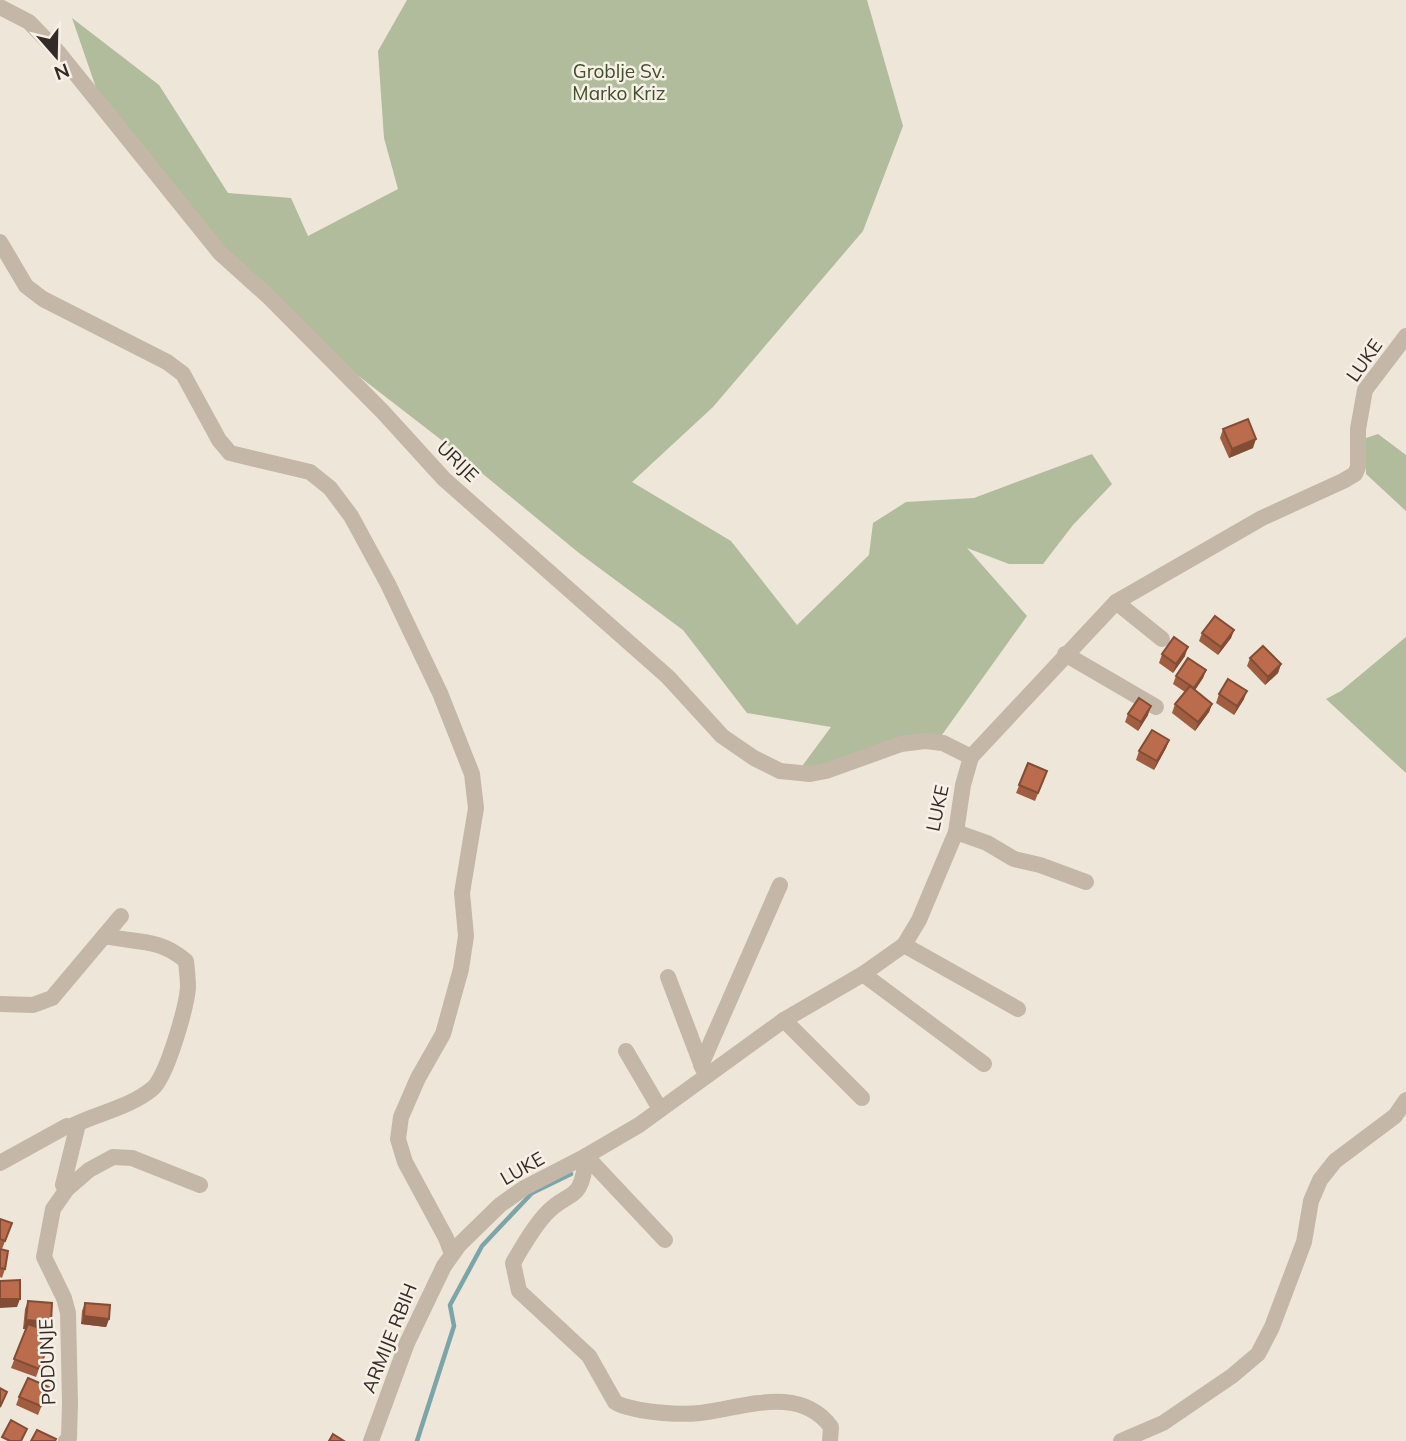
<svg xmlns="http://www.w3.org/2000/svg" width="1406" height="1441" font-family="Mulish,sans-serif">
<style>
.green{fill:#b0bc9b}
.lines{fill:none;stroke-linecap:round;stroke-linejoin:round}
.stream{stroke:#7ca5a9;stroke-width:4.5}
.minor{stroke:#c5b7a7;stroke-width:16}
.wall{fill:#a15d41}
.shaded-wall{fill:#834c35}
.building{fill:#bb6c4c;stroke:#834c35;stroke-width:2}
.labels{text-anchor:middle;stroke-width:5;stroke-linejoin:round;paint-order:stroke}
.park-label{font-size:19px;fill:#414f2d;stroke:#f7f0e6}
.street-label{font-size:19px;fill:#332b27;stroke:#f7f0e6}
</style>
<rect width="100%" height="100%" fill="#efe6da"/>
<g class="green">
<path d="M407,0H867L903,126L863,231L713,407L632,482L731,541L797,625L869,555L873,523L906,502L974,498L1092,454L1112,484L1073,525L1043,564H1009L967,548L1027,616L939,739L797,773L831,727L747,713L683,630L579,553L444,442L281,316L103,108L72,18L159,85L228,193L291,198L308,236L398,189L384,138L378,51Z"/>
<path d="M1378,434L1406,455V511L1366,474V438Z"/>
<path d="M1406,637V773L1326,699L1341,691Z"/>
</g>
<g class="lines">
<path class="stream" d="M417,1441L454,1326L450,1305L482,1246L497,1230L532,1193L571,1174"/>
<g class="minor">
<path d="M0,7L29,22L58,52L220,253L270,298L383,412L444,479L668,677L722,736L754,758L780,771L810,774L826,771L901,744L925,741L943,743L971,757"/>
<path d="M0,242L26,286L43,299L167,362L183,374L219,440L230,453L310,472L330,488L351,516L388,584L440,693L472,774L476,808L462,893L466,936L461,969L443,1034L418,1078L401,1117L398,1139L405,1162L446,1238L452,1254"/>
<path d="M1116,602L1162,639"/>
<path d="M1065,654L1156,707"/>
<path d="M956,832L987,843L1014,859L1040,865L1086,882"/>
<path d="M904,945L1018,1009"/>
<path d="M863,974L984,1064"/>
<path d="M668,977L703,1069"/>
<path d="M0,1004L33,1005L52,998L121,916"/>
<path d="M784,1020L862,1098"/>
<path d="M626,1051L660,1109"/>
<path d="M701,1065L780,885"/>
<path d="M74,1125C99,1113 130,1107 152,1089C167,1077 186,1008 188,988C188,979 187,970 186,961C159,938 137,943 104,936"/>
<path d="M586,1156C582,1206 568,1188 544,1216C531,1231 522,1247 513,1263L519,1291L589,1356L615,1402C622,1407 632,1408 640,1410C659,1413 681,1415 700,1413C743,1408 799,1384 831,1427L830,1441"/>
<path d="M586,1156L665,1240"/>
<path d="M0,1163L67,1126L77,1128L63,1185L67,1189"/>
<path d="M66,1441L69,1438L70,1403L68,1313L64,1298L44,1257L53,1209L67,1189L89,1170L113,1157L132,1158L200,1185"/>
<path d="M371,1441L407,1343L444,1266L459,1245L500,1205L524,1188L586,1156L639,1125L784,1020L863,974L904,945L919,920L956,832L963,785L971,757L1116,602L1262,518L1343,481L1355,474L1358,467V429L1365,390L1406,336"/>
<path d="M1121,1441L1163,1423L1232,1376L1258,1354L1272,1327L1304,1242L1311,1201L1320,1180L1335,1161L1395,1116L1406,1100"/>
</g>
</g>
<g class="wall">
<path d="M1223,429L1253,448L1229,458L1220,438Z"/>
<path d="M1234,630L1231,638L1218,655L1199,641L1202,633Z"/>
<path d="M1162,654L1185,656L1173,673L1159,663Z"/>
<path d="M1250,658L1281,664L1278,673L1265,685L1247,666Z"/>
<path d="M1206,670L1203,678L1195,690L1212,704L1209,712L1195,731L1172,713L1175,704L1185,692L1173,684L1176,676Z"/>
<path d="M1219,694L1244,699L1234,715L1216,703Z"/>
<path d="M1128,714L1148,715L1138,731L1125,722Z"/>
<path d="M1169,740L1166,748L1154,770L1136,760L1139,751Z"/>
<path d="M1028,763L1047,771L1035,801L1016,793Z"/>
<path d="M0,1219L12,1223L2,1249L0,1248Z"/>
<path d="M0,1249L5,1269L2,1278L0,1277Z"/>
<path d="M28,1301L48,1330H45L53,1333L36,1377L11,1368L26,1329H23L25,1309Z"/>
<path d="M85,1303L109,1319L106,1327L81,1324L82,1311Z"/>
<path d="M49,1387L38,1415L16,1405L19,1397Z"/>
</g>
<g class="shaded-wall">
<path d="M1256,439L1253,448L1229,458L1232,449Z"/>
<path d="M1234,630L1231,638L1218,655L1221,647Z"/>
<path d="M1188,647L1185,656L1173,673L1176,664Z"/>
<path d="M1281,664L1278,673L1265,685L1268,677Z"/>
<path d="M1206,670L1203,678L1191,696L1194,688Z"/>
<path d="M1247,691L1244,699L1234,715L1237,706Z"/>
<path d="M1212,704L1209,712L1195,731L1198,722Z"/>
<path d="M1151,706L1148,715L1138,731L1141,722Z"/>
<path d="M1169,740L1166,748L1154,770L1157,761Z"/>
<path d="M0,1299H20L17,1307L0,1308Z"/>
<path d="M84,1316L109,1319L106,1327L81,1324Z"/>
<path d="M26,1320L51,1322L48,1330L23,1329Z"/>
</g>
<g class="building">
<path d="M1248,419L1256,439L1232,449L1223,429Z"/>
<path d="M1215,616L1234,630L1221,647L1202,633Z"/>
<path d="M1174,637L1188,647L1176,664L1162,654Z"/>
<path d="M1263,646L1281,664L1268,677L1250,658Z"/>
<path d="M1188,658L1206,670L1194,688L1176,676Z"/>
<path d="M1228,679L1247,691L1237,706L1219,694Z"/>
<path d="M1190,686L1212,704L1198,722L1175,704Z"/>
<path d="M1139,698L1151,706L1141,722L1128,714Z"/>
<path d="M1152,730L1169,740L1157,761L1139,751Z"/>
<path d="M1028,763L1047,771L1038,793L1019,785Z"/>
<path d="M0,1219L12,1223L5,1241L0,1239Z"/>
<path d="M0,1249L8,1251L5,1269L0,1268Z"/>
<path d="M20,1280V1299H0V1281Z"/>
<path d="M28,1301L52,1303L51,1322L26,1320Z"/>
<path d="M85,1303L110,1305L109,1319L84,1316Z"/>
<path d="M28,1324L53,1333L39,1369L14,1359Z"/>
<path d="M28,1378L49,1387L41,1406L19,1397Z"/>
<path d="M0,1388L7,1392L0,1407Z"/>
<path d="M11,1420L27,1429L21,1441H10L2,1437Z"/>
<path d="M37,1430L56,1439L55,1441H31Z"/>
<path d="M333,1434L344,1441H329Z"/>
</g>
<g class="labels">
<g class="park-label">
<text x="619" y="78">Groblje Sv.<tspan x="619" dy="22">Marko Kriz</tspan></text>
</g>
<g class="street-label">
<text transform="translate(1364 360) rotate(-55)" y="7">LUKE</text>
<text transform="translate(458 461) rotate(44)" y="7">URIJE</text>
<text transform="translate(937 808) rotate(-78)" y="7">LUKE</text>
<text transform="translate(522 1168) rotate(-30)" y="7">LUKE</text>
<text transform="translate(389 1338) rotate(-68)" y="7">ARMIJE RBIH</text>
<text transform="translate(47 1362) rotate(-92)" y="7">PODUNJE</text>
</g>
</g>
<g transform="translate(56 56) rotate(160)" stroke="#f7f0e6" stroke-width="5" paint-order="stroke">
<path d="M0-5L12 26L0 18L-12 26Z" fill="#332b27"/>
<text y="-10" font-size="19" font-weight="bold" text-anchor="middle" fill="#332b27">N</text>
</g>
</svg>
